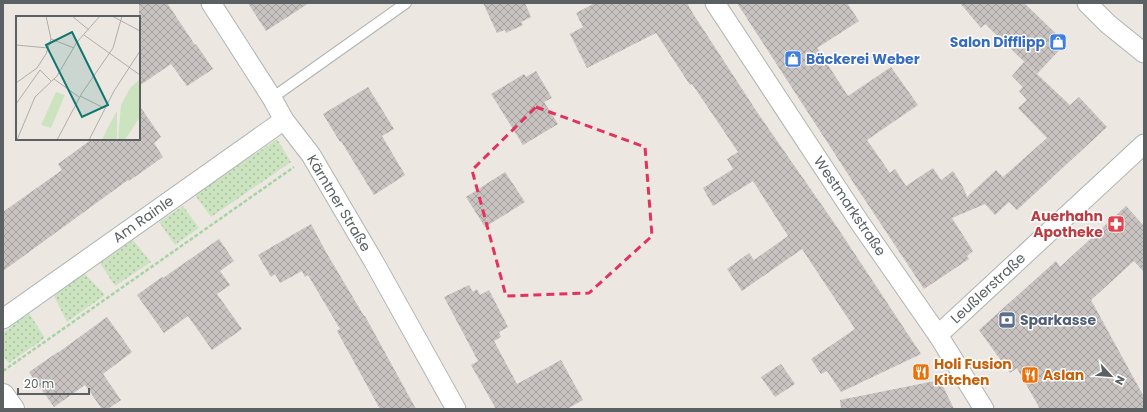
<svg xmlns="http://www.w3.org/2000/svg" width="1147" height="412" font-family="Poppins,sans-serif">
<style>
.grass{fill:url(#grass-dots)}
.building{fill:url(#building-cross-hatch)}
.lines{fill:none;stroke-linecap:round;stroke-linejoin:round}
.service-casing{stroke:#aeb3b4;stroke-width:12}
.minor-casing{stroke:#aeb3b4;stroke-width:21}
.tertiary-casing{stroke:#aeb3b4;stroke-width:24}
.path{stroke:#a6d5a3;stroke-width:2.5;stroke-dasharray:4 2;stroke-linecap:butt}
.service{stroke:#fff;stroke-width:10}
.minor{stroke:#fff;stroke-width:19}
.tertiary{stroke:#fff;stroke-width:22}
.marked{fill:none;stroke:#e2335e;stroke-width:3;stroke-dasharray:8 5;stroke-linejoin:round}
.labels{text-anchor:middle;stroke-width:3;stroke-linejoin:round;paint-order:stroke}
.shop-label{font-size:14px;font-weight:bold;fill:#366cbe;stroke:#fff;text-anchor:end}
.street-label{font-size:14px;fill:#5b6162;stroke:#fff}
.health-label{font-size:14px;font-weight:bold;fill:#be3a42;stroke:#fff;text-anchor:end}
.service-label{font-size:14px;font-weight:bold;fill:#4e5e75;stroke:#fff;text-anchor:start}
.food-label{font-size:14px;font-weight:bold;fill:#c56008;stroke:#fff;text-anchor:start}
.inset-road{fill:none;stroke:#afadab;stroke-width:1}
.view{fill:#0f766e;fill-opacity:0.15;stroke:#0f766e;stroke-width:2}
.inset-edge{fill:none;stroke:#5b6162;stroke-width:2}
</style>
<defs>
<pattern id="grass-dots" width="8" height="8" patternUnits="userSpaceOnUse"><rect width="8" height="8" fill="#cbe4bf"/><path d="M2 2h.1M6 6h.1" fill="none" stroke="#a8bc9f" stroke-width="1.8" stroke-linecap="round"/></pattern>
<pattern id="building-cross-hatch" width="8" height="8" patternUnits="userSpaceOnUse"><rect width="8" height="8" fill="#c8c2c0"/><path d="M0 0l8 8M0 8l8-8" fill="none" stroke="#a5a19f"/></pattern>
</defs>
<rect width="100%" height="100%" fill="#ede7e2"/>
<g class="grass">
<path d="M277,139L291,162L211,217L195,195Z"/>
<path d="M183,206L199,228L175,245L159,222Z"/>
<path d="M133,240L151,262L115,286L100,263Z"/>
<path d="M84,273L105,295L67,322L54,296Z"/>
<path d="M29,313L45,338L9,363L3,356V333Z"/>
</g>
<g class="building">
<path d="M139,3H167L195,45L196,44L213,69L187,86L171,64L139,86Z"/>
<path d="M248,3H309L266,31Z"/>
<path d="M483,3H525L531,17L521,22L523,25L506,33L505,30L497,33Z"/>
<path d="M595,3H687L692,12L757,112L837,227L921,354L841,392L827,371L821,374L811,359L855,329L802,249L742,291L727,269L749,253L754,260L788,236L753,181L713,206L703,188L733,169L727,159L738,152L692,84L690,85L656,33L587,68L570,34L583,27L576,13Z"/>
<path d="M737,3H847L859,21L817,48L848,96L891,67L918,105L867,140L890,173L895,169L906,186L933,168L941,180L953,171L963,187L967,197L996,170L1003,177L1047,138L1018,108L1027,100L1019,91L1023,87L1012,76L1024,62L1070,105L1079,97L1107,127L1017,210L1009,202L995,215L985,204L952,218L973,251L967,256L969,259L924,289L853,182Z"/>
<path d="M960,3H1024L1066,43L1037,74L985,24L981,28Z"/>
<path d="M536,71L552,98L544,102L558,124L523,145L491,94L524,74L526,77Z"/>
<path d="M368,87L394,129L382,136L405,175L374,195L341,141L340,142L323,114Z"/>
<path d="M139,105L161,137L154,143L163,157L129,181L128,180L3,271V212L62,170L58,164L92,139H139Z"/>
<path d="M505,172L525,202L485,227L466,197Z"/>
<path d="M1126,206L1144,226V272L1134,261L1091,300L1144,397V409H1040L1017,368L1010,373L979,330L1056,261L1060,267Z"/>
<path d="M311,224L326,252L364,316H365L416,409H380L337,331L340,329L308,275L305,277L302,271L280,283L275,274L271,277L258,255Z"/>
<path d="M219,239L234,261L220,271L230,285L217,294L242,329L212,350L188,316L164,333L137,295L162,277L163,278Z"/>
<path d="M469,285L473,292L477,289L480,295L489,290L508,327L499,332L501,337L494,341L517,384L561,360L583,400L567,409H496L471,365L478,361L444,297Z"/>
<path d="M107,317L132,352L103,374L121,400L108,409H102L85,385L54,407L29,372L58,352H59Z"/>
<path d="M781,364L795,384L775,397L761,377Z"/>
<path d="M940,380L954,409H841L840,400Z"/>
</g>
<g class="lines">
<defs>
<path id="service" d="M272,98L406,3"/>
<g id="minor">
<path d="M211,3L272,98L284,120L311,155L374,262L456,409"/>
<path d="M715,3L860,223L938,335L984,409"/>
<path d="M1087,3L1108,24L1144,53"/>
<path d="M3,319L284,120"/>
<path d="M938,335L1144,144"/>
</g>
<path id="tertiary" d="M3,395L13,409"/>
</defs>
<use href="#service" class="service-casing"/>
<use href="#minor" class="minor-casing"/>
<use href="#tertiary" class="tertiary-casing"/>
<path class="path" d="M3,371L294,167"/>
<use href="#service" class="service"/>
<use href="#minor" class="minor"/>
<use href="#tertiary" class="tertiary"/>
</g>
<path class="marked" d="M536,107L645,147L652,236L589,293L506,296L472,170Z"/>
<defs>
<symbol id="shop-square" viewBox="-11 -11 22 22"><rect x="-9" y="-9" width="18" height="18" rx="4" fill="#3f7fe0" stroke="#fff"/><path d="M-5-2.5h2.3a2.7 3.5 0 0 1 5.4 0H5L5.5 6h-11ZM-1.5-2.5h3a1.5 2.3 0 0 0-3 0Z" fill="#fff"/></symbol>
<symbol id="pharmacy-square" viewBox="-11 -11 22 22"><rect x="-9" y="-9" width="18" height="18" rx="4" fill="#e0444e" stroke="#fff"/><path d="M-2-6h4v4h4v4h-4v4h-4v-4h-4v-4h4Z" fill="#fff"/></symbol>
<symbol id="bank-square" viewBox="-11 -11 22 22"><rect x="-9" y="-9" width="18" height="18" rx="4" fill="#5c6f8a" stroke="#fff"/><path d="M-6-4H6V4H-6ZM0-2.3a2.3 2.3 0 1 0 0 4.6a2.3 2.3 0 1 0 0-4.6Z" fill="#fff"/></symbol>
<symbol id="restaurant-square" viewBox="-11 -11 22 22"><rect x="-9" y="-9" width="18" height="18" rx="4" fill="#e8710a" stroke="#fff"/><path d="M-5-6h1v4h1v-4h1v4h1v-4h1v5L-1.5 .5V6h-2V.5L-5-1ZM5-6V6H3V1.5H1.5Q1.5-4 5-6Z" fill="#fff"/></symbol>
</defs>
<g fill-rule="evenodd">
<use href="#shop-square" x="1048" y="32" width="20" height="20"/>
<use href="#shop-square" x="783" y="49" width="20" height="20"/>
<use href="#pharmacy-square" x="1106" y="214" width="20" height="20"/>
<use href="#bank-square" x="997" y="310" width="20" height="20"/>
<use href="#restaurant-square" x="911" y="362" width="20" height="20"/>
<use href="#restaurant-square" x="1020" y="365" width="20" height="20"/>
</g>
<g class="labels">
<g class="shop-label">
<text x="1045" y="47">Salon Difflipp</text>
<text x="806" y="64" text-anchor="start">Bäckerei Weber</text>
</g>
<g class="street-label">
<text transform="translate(339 203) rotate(59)" y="5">Kärntner Straße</text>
<text transform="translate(850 206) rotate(56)" y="5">Westmarkstraße</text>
<text transform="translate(143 219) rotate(-35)" y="5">Am Rainle</text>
<text transform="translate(988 288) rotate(-43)" y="5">Leußlerstraße</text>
</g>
<g class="health-label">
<text x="1103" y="221">Auerhahn<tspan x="1103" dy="16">Apotheke</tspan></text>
</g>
<g class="service-label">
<text x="1020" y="325">Sparkasse</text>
</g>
<g class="food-label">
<text x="934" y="369">Holi Fusion<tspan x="934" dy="16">Kitchen</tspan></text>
<text x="1043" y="380">Aslan</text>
</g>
</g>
<g transform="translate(16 16)">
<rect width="124" height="124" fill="#ede7e2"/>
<path d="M124,63V101L109,124H102L105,89L114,72ZM40,76L49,79L35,112L25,109ZM101,95V124H86L92,111Z" fill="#cbe4bf"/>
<path class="inset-road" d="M56,0L73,14M96,0L124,15M68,19L124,59M35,23L58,32M0,29L32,32M24,54L35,65M38,63L63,81M0,67L21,52L30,38L35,23L30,0M64,80L88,92M0,88L24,54M1,124L19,81L41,60L61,26L84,0M41,124L66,77L97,32L106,0M73,124L98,75L124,35"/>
<path class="view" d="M56,16L92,89L66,101L30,29Z"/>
<rect width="124" height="124" class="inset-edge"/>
</g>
<rect width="1147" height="412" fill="none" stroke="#5b6162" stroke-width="8"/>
<g transform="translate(1111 376) rotate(116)" stroke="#ffffff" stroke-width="3" paint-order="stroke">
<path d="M0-3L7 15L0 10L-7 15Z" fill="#5b6162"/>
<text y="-6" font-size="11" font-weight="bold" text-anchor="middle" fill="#5b6162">N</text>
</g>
<path d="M18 388v6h71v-6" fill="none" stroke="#5b6162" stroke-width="2"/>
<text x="24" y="388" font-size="12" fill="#5b6162" stroke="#ffffff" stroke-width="3" paint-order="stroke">20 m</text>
</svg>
